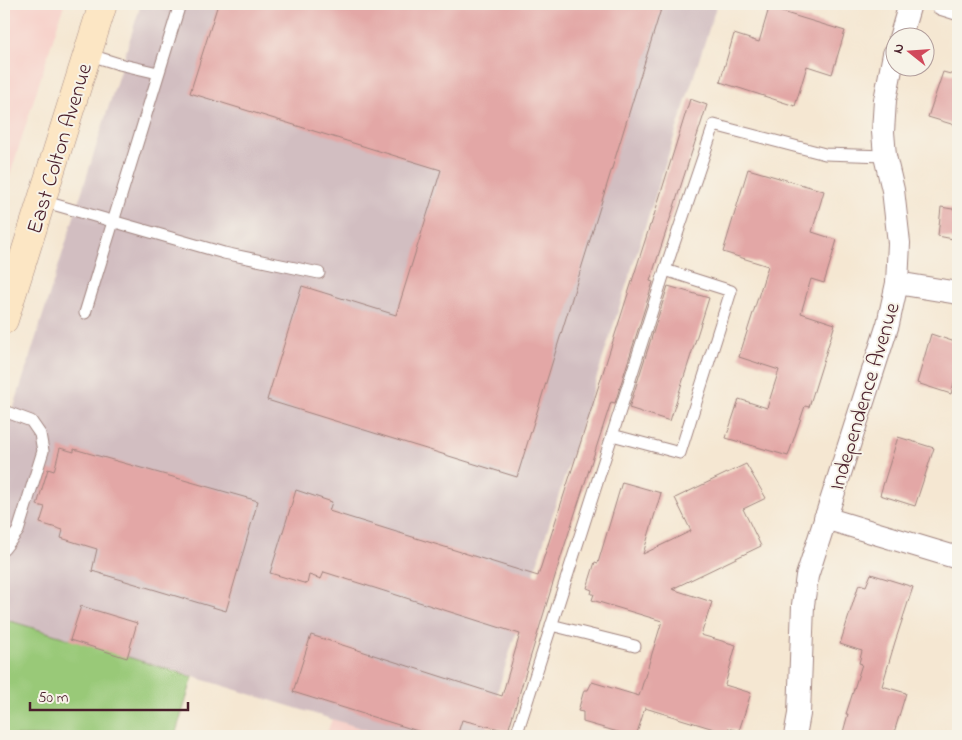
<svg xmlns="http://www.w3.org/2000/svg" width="962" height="740" font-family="'Indie Flower',sans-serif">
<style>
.built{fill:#f7d0c9}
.industrial{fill:#d2bec1}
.green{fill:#99c978;stroke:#727452}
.building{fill:#e3a7a6}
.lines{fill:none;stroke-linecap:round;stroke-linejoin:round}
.lane-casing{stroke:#a0837e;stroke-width:13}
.street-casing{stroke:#a0837e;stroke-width:24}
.secondary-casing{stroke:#a0837e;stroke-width:29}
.lane{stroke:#fff;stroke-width:11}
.street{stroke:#fff;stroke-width:22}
.secondary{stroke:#fce6c4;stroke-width:28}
.labels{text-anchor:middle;stroke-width:4;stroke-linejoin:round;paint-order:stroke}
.street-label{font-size:22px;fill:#4a1f2b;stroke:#f7f3e8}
</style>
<rect width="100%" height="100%" fill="#f7f3e8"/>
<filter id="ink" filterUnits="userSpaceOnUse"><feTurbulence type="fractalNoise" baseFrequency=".02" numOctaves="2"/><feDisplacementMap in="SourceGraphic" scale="10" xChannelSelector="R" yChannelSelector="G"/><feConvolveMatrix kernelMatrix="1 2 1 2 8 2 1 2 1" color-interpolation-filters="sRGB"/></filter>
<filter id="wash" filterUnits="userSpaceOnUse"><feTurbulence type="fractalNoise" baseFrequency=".0096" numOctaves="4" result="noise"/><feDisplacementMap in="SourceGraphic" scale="20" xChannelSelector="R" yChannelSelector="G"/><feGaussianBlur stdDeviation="1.12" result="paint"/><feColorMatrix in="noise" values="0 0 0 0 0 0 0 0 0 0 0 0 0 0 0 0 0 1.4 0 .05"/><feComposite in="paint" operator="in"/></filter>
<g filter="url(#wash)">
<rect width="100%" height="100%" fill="#f5e7d2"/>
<g class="built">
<path d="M4,4H64L4,194Z"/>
<path d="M332,719L387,736H326Z"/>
</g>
<path class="industrial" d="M141,4H717L543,544L484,736H387L4,619V439Z"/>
<path class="green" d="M4,619L193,677L175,736H4Z"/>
<g id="blocks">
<g class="building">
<path d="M218,4H643L661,9L517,477L267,400L302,286L396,315L441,170L190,93Z"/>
<path d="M769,8L845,31L832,74L807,66L795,106L720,82L734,34L759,42Z"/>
<path d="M943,72L958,76V126L928,117Z"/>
<path d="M690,99L707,105L650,281L653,282L615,403L611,402L559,563L508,731L462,720L457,736H434L293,692L311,635L502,696L520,634L324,572L321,579L309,575L307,584L270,573L296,490L332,502L329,511L538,576L650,225H651Z"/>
<path d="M748,169L824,191L812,232L837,240L824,283L811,279L801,313L835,324L809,407L805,406L788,456L726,438L739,399L767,408L779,370L739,357L768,266L723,252Z"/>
<path d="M941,207L958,210V240L938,236Z"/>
<path d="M668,286L709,298L670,421L629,408Z"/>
<path d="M931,334L958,343V369L951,394L917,383Z"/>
<path d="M898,437L934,448L915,506L880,495Z"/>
<path d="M60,448L74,452V449L258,501L226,611L92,571L97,549L61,538L63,530L40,523L45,507L37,505L48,469L54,471Z"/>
<path d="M746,464L766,498L743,509L761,546L672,589L712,602L701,635L736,645L725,685L751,693L739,731L728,728L727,733L645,708L636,736H632L583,722V712L578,711L584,690H588L592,682L639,696L662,621L592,600L594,594H591L592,590L587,588L595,562L598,563L622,482L661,493L643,554L691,531L675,498Z"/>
<path d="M871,574L913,587L895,642L882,686L906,693L893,736H842L848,714H846L862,664L859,663L862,651L840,644L859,584L866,586Z"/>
<path d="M81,606L137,623L127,658L70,640Z"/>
</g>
</g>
</g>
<g filter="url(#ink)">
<use href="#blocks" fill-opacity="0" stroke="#a0837e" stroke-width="1"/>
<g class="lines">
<defs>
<g id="lane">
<path d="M87,54L119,64L158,73"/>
<path d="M42,201L224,253L319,273"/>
<path d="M85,313L180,4"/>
<path d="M4,411L31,421L40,434L43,451L18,531L4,549"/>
<path d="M612,435L680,453L731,291L665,270"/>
<path d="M551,625L635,646"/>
<path d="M516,736L665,270L714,125L825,154L885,156"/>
</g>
<g id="street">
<path d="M942,4L958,9"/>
<path d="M900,38L910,4"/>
<path d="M897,283L958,293"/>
<path d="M825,518L958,558"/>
<path d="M795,736L799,714L803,605L807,576L888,324L897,283L899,243L893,190L885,156L883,132L885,100L894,54"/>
</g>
<path id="secondary" d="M4,320L103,4"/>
</defs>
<use href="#lane" class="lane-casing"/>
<use href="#street" class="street-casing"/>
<use href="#secondary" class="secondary-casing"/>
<use href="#lane" class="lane"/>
<use href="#street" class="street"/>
<use href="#secondary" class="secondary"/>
</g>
</g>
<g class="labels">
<g class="street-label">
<text transform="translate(58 148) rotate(-73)" y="8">East Colton Avenue</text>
<text transform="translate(863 396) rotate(-73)" y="8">Independence Avenue</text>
</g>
</g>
<rect width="962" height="740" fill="none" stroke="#f7f3e8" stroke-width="20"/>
<g transform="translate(910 52) rotate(287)"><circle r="24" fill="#f7f3e8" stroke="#b29e9c"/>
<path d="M0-4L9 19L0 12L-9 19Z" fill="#d1495b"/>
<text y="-8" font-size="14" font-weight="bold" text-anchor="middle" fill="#4a1f2b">N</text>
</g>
<path d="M30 702v8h158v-8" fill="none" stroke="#4a1f2b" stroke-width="2.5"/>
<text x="38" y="702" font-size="15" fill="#4a1f2b" stroke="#f7f3e8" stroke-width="4" paint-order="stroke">50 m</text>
</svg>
